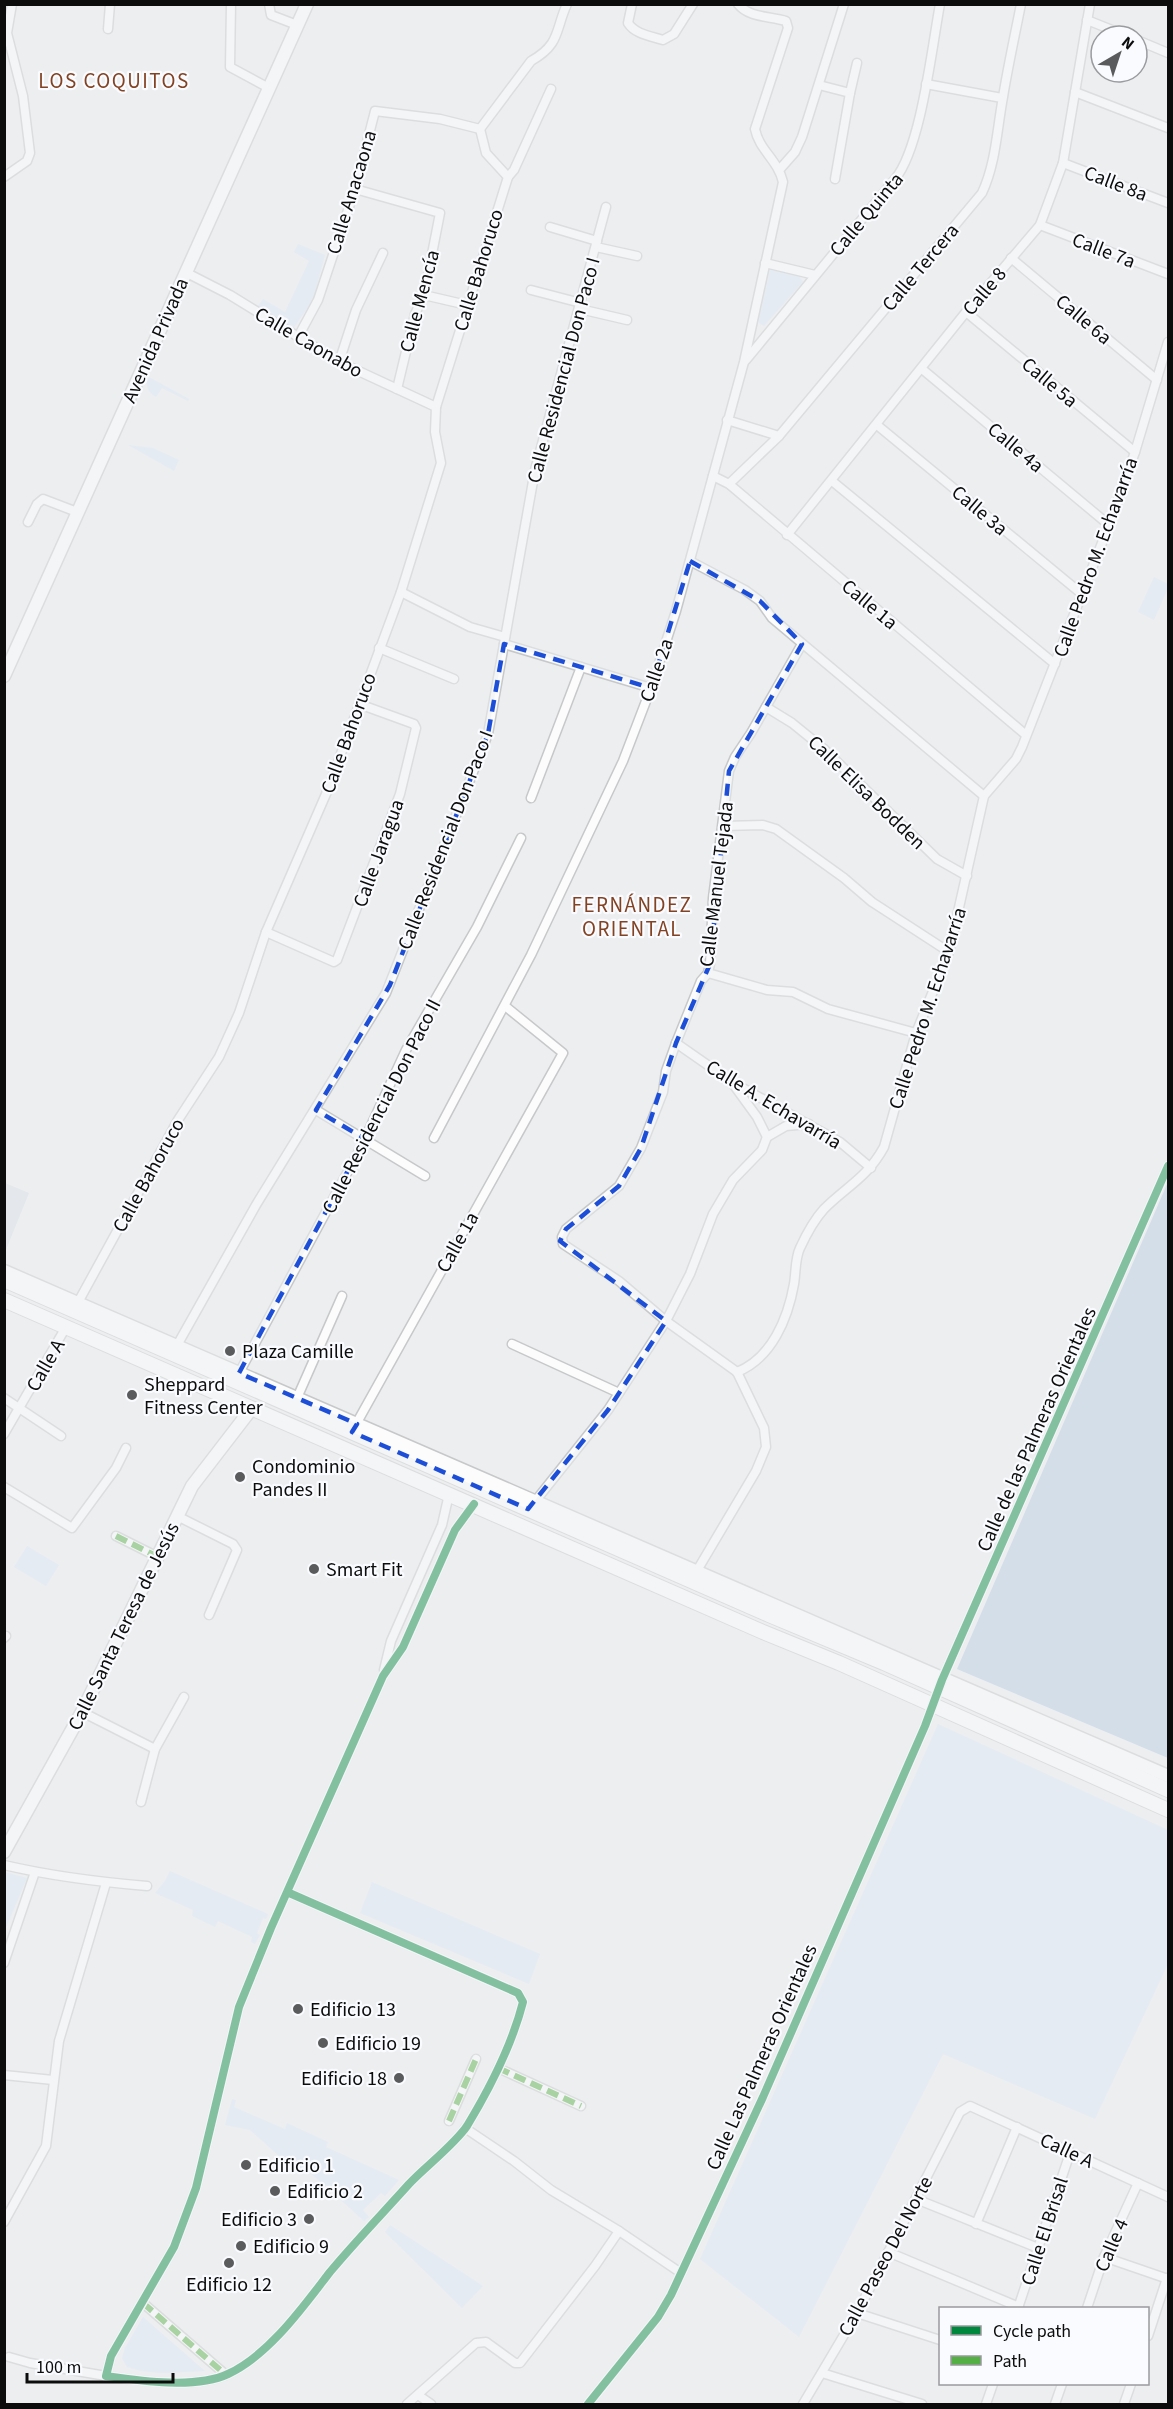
<svg xmlns="http://www.w3.org/2000/svg" width="1173" height="2409" font-family="'Source Sans 3',sans-serif">
<style>
.built{fill:#d9dee4}
.green{fill:#dce7f6}
.forest{fill:#b4c9e1}
.lines{fill:none;stroke-linecap:round;stroke-linejoin:round}
.street-casing{stroke:#c7c8ca;stroke-width:11}
.secondary-casing{stroke:#c7c8ca;stroke-width:15}
.primary-casing{stroke:#c7c8ca;stroke-width:16}
.street{stroke:#fcfcfd;stroke-width:8}
.secondary{stroke:#fcfcfd;stroke-width:12}
.primary{stroke:#fcfcfd;stroke-width:14}
.quiet{stroke:#54b044;stroke-width:6;stroke-dasharray:12 6;stroke-linecap:butt}
.cycleway-casing{stroke:#f9fbfe;stroke-width:11}
.cycleway{stroke:#00873e;stroke-width:8}
.marked{fill:none;stroke:#1d4ed8;stroke-width:4.5;stroke-dasharray:12 8;stroke-linejoin:round}
.poi-dot{fill:#5a5b5c;stroke:#f9fbfe;stroke-width:2}
.labels{text-anchor:middle;stroke-width:4.5;stroke-linejoin:round;paint-order:stroke}
.street-label{font-size:20px;fill:#0c0c0d;stroke:#f9fbfe}
.poi-label{font-size:20px;fill:#0c0c0d;stroke:#f9fbfe;text-anchor:start}
.neighbourhood-label{font-size:21px;letter-spacing:1.5px;fill:#834223;stroke:#f9fbfe}
</style>
<rect width="100%" height="100%" fill="#eceef0"/>
<path class="built" d="M5,1183L29,1193L5,1252Z"/>
<g class="green">
<path d="M298,244L325,255L313,300L293,329L258,306L263,299L285,312L309,261L294,252Z"/>
<path d="M770,270L799,275L803,282L764,326L759,323V319Z"/>
<path d="M147,376L189,399L188,401L162,388L156,397C147,392 146,386 147,376Z"/>
<path d="M128,445L153,448L179,460L174,471Z"/>
<path d="M1154,577L1168,584V588L1154,620L1138,612Z"/>
<path d="M27,1546L59,1565L46,1586L14,1567Z"/>
<path d="M938,1724L1168,1830V1964L1095,2119L943,2054L799,2337L700,2259Z"/>
<path d="M170,1871L268,1914L266,1919L263,1918L257,1933L260,1935L255,1944L251,1942L252,1937L218,1921L215,1927L192,1916L193,1910L155,1893L165,1881Z"/>
<path d="M5,1872L27,1878L5,1930L4,1872Z"/>
<path d="M372,1882L540,1954L529,1984L360,1913Z"/>
<path d="M232,2099L236,2100L234,2107L285,2129L287,2123L328,2142L326,2147L399,2180L385,2196L381,2193L363,2210L369,2217L364,2221L305,2168L299,2174L250,2130L225,2125Z"/>
<path d="M390,2225L483,2286L462,2308L385,2232Z"/>
<path d="M143,2317L205,2371C179,2372 152,2376 127,2367L122,2358L125,2348Z"/>
</g>
<path class="forest" d="M1168,1182V1758L957,1669Z"/>
<g class="lines">
<defs>
<g id="street">
<path d="M231,4L230,67L269,88"/>
<path d="M269,4L271,15L297,25"/>
<path d="M632,4L628,23C635,34 650,36 663,40L674,34L693,4"/>
<path d="M1087,20L1127,36"/>
<path d="M108,29L110,4"/>
<path d="M1137,40L1168,53"/>
<path d="M926,84L1002,98"/>
<path d="M819,85L850,93L835,179"/>
<path d="M1075,92L1168,128"/>
<path d="M850,93L857,63"/>
<path d="M480,129L531,61C561,44 555,30 567,4"/>
<path d="M1063,163L1168,203"/>
<path d="M780,169L795,152L802,137L844,4"/>
<path d="M4,177L27,161L30,153L23,96L7,33L12,4"/>
<path d="M508,177L514,170L551,89"/>
<path d="M355,189L440,213L424,295L415,314L397,389"/>
<path d="M1040,225L1168,274"/>
<path d="M550,227L597,241"/>
<path d="M596,247L637,256"/>
<path d="M1011,258L1157,380"/>
<path d="M765,263L815,275"/>
<path d="M185,272L230,295L339,362L436,407"/>
<path d="M531,290L581,303"/>
<path d="M424,295L467,305"/>
<path d="M580,309L627,320"/>
<path d="M966,312L1135,452"/>
<path d="M298,337L318,300L355,189L375,111L440,119L480,129"/>
<path d="M746,360L895,179C921,148 932,47 940,4"/>
<path d="M339,362L356,310L383,253"/>
<path d="M922,369L1109,525"/>
<path d="M727,420L779,436"/>
<path d="M877,425L1083,595"/>
<path d="M713,476L729,484L1026,735"/>
<path d="M832,481L1055,664"/>
<path d="M729,484L779,436L982,193C996,163 997,129 1003,97C1008,66 1015,35 1021,4"/>
<path d="M28,522L37,504L43,499L77,512"/>
<path d="M787,535L966,312L1040,225L1063,163L1090,4"/>
<path d="M690,561L745,590L760,601L772,618L984,796"/>
<path d="M401,592L470,627L505,637"/>
<path d="M504,644L651,688"/>
<path d="M379,648L454,679"/>
<path d="M766,707L792,723L824,749L937,859L967,876"/>
<path d="M531,798L581,667"/>
<path d="M723,826L763,825L776,829L844,878L872,902L949,952"/>
<path d="M266,932L334,962L337,960L400,794L416,728L414,724L359,704"/>
<path d="M708,973L767,990L793,992L828,1009L916,1033"/>
<path d="M676,1043L732,1082L840,1142L871,1168"/>
<path d="M733,1084L757,1117L767,1137"/>
<path d="M316,1110L425,1176"/>
<path d="M434,1138L531,955L623,761L651,688L676,611L744,362L783,182C778,160 759,150 755,129L788,28L786,21C770,16 749,18 738,4"/>
<path d="M76,1306L178,1120L219,1057L239,1013L266,932L326,794L401,592L441,463L435,432L436,407L508,177L486,153L480,129"/>
<path d="M512,1344L619,1393"/>
<path d="M175,1349L256,1205L386,993L488,734L535,470L606,207"/>
<path d="M737,1372C772,1358 788,1318 794,1284C796,1272 795,1258 800,1248C806,1235 814,1220 824,1209C847,1186 867,1178 884,1147L916,1033L949,952L984,796L1016,759L1022,747L1109,525L1135,452L1168,342"/>
<path d="M737,1372L666,1321L619,1281L563,1244L562,1237L566,1229L619,1186L641,1148L663,1092L666,1071L676,1043L701,981L708,973L710,964L713,898L729,771L735,757L751,733L802,644"/>
<path d="M239,1373L361,1147L406,1050L477,927L521,838"/>
<path d="M4,1398L61,1436"/>
<path d="M297,1398L342,1296"/>
<path d="M355,1426L563,1053L505,1006"/>
<path d="M4,1434L66,1327"/>
<path d="M4,1487L72,1528L116,1468L126,1448"/>
<path d="M533,1504L608,1410L666,1321L690,1274L713,1214L733,1180L762,1150L767,1137L786,1126L809,1124"/>
<path d="M177,1516L233,1544L237,1550L209,1615"/>
<path d="M116,1536L158,1557"/>
<path d="M695,1574L756,1471L766,1447L764,1428L737,1372"/>
<path d="M4,1638L6,1636"/>
<path d="M384,1670L391,1641L442,1525L449,1494"/>
<path d="M82,1712L155,1749"/>
<path d="M141,1802L155,1749L184,1697"/>
<path d="M4,1865C51,1876 99,1882 147,1886"/>
<path d="M287,1892L518,1993L523,2002C512,2045 490,2088 467,2126C454,2145 426,2166 409,2184C383,2213 355,2242 330,2272C303,2307 269,2355 228,2374C196,2389 141,2381 106,2376L111,2356L174,2247L196,2188L239,2007L271,1928L383,1676L403,1647L455,1530L474,1504"/>
<path d="M4,1963L35,1872"/>
<path d="M498,2068L581,2106"/>
<path d="M4,2075L53,2080"/>
<path d="M449,2121L476,2059"/>
<path d="M465,2128L514,2161L551,2190L619,2231L681,2273"/>
<path d="M916,2199L1038,2248"/>
<path d="M4,2222L46,2146L59,2041L106,1883"/>
<path d="M976,2224L1017,2127"/>
<path d="M888,2252L1019,2307"/>
<path d="M1104,2257L1168,2279"/>
<path d="M143,2303L226,2375"/>
<path d="M1018,2308L1070,2153"/>
<path d="M1087,2308L1104,2257L1138,2183"/>
<path d="M857,2313L940,2340"/>
<path d="M1148,2336L1167,2278"/>
<path d="M9,2357L30,2363L106,2376"/>
<path d="M822,2373L922,2404"/>
<path d="M418,2395L431,2404"/>
<path d="M407,2404L476,2343L486,2342L515,2363H520L595,2266L619,2231"/>
<path d="M588,2404L658,2317L671,2295L763,2097L925,1726L942,1680L1168,1166"/>
<path d="M803,2404L857,2313L960,2112L970,2106L1168,2197"/>
<path d="M986,2404L993,2384"/>
<path d="M1055,2404L1062,2384"/>
<path d="M1124,2404L1131,2384"/>
</g>
<g id="secondary">
<path d="M4,676L307,4"/>
<path d="M4,1271L1168,1776"/>
<path d="M4,1852L82,1712L192,1486L252,1408"/>
</g>
<g id="primary">
<path d="M4,1280L769,1615L884,1663L1168,1790"/>
<path d="M4,1300L763,1632L839,1663L1168,1810"/>
</g>
</defs>
<use href="#street" class="street-casing"/>
<use href="#secondary" class="secondary-casing"/>
<use href="#primary" class="primary-casing"/>
<use href="#street" class="street"/>
<use href="#secondary" class="secondary"/>
<use href="#primary" class="primary"/>
<g class="quiet">
<path d="M116,1536L158,1557"/>
<path d="M498,2068L581,2106"/>
<path d="M449,2121L476,2059"/>
<path d="M143,2303L226,2375"/>
</g>
<defs>
<g id="cycleway">
<path d="M287,1892L518,1993L523,2002C512,2045 490,2088 467,2126C454,2145 426,2166 409,2184C383,2213 355,2242 330,2272C303,2307 269,2355 228,2374C196,2389 141,2381 106,2376L111,2356L174,2247L196,2188L239,2007L271,1928L383,1676L403,1647L455,1530L474,1504"/>
<path d="M588,2404L658,2317L671,2295L763,2097L925,1726L942,1680L1168,1166"/>
</g>
</defs>
<use href="#cycleway" class="cycleway-casing"/>
<use href="#cycleway" class="cycleway"/>
</g>
<path d="M0 0H1173V2409H0ZM690,561L760,601L802,644L729,771L710,964L676,1043L641,1148L619,1186L566,1229L560,1241L666,1321L608,1410L528,1509L352,1432L357,1424L239,1373L365,1139L316,1110L390,985L488,734L504,644L651,688Z" fill="#eceef0" fill-opacity=".55" fill-rule="evenodd"/>
<path class="marked" d="M690,561L760,601L802,644L729,771L710,964L676,1043L641,1148L619,1186L566,1229L560,1241L666,1321L608,1410L528,1509L352,1432L357,1424L239,1373L365,1139L316,1110L390,985L488,734L504,644L651,688Z"/>
<g class="poi-dot">
<circle cx="230" cy="1351" r="6"/>
<circle cx="132" cy="1395" r="6"/>
<circle cx="240" cy="1477" r="6"/>
<circle cx="314" cy="1569" r="6"/>
<circle cx="298" cy="2009" r="6"/>
<circle cx="323" cy="2043" r="6"/>
<circle cx="399" cy="2078" r="6"/>
<circle cx="246" cy="2165" r="6"/>
<circle cx="275" cy="2191" r="6"/>
<circle cx="309" cy="2219" r="6"/>
<circle cx="241" cy="2246" r="6"/>
<circle cx="229" cy="2263" r="6"/>
</g>
<g class="labels">
<g class="street-label">
<text transform="translate(1116 183) rotate(21)" y="7">Calle 8a</text>
<text transform="translate(351 192) rotate(-73)" y="7">Calle Anacaona</text>
<text transform="translate(866 214) rotate(-50)" y="7">Calle Quinta</text>
<text transform="translate(1104 250) rotate(21)" y="7">Calle 7a</text>
<text transform="translate(920 267) rotate(-50)" y="7">Calle Tercera</text>
<text transform="translate(478 270) rotate(-73)" y="7">Calle Bahoruco</text>
<text transform="translate(984 291) rotate(-50)" y="7">Calle 8</text>
<text transform="translate(419 301) rotate(-75)" y="7">Calle Mencía</text>
<text transform="translate(1084 319) rotate(40)" y="7">Calle 6a</text>
<text transform="translate(155 340) rotate(-66)" y="7">Avenida Privada</text>
<text transform="translate(309 342) rotate(30)" y="7">Calle Caonabo</text>
<text transform="translate(563 370) rotate(-75)" y="7">Calle Residencial Don Paco I</text>
<text transform="translate(1050 382) rotate(40)" y="7">Calle 5a</text>
<text transform="translate(1016 447) rotate(40)" y="7">Calle 4a</text>
<text transform="translate(980 510) rotate(40)" y="7">Calle 3a</text>
<text transform="translate(1095 557) rotate(-70)" y="7">Calle Pedro M. Echavarría</text>
<text transform="translate(870 604) rotate(40)" y="7">Calle 1a</text>
<text transform="translate(656 670) rotate(-71)" y="7">Calle 2a</text>
<text transform="translate(348 733) rotate(-70)" y="7">Calle Bahoruco</text>
<text transform="translate(867 792) rotate(44)" y="7">Calle Elisa Bodden</text>
<text transform="translate(445 840) rotate(-69)" y="7">Calle Residencial Don Paco I</text>
<text transform="translate(378 853) rotate(-70)" y="7">Calle Jaragua</text>
<text transform="translate(716 884) rotate(-83)" y="7">Calle Manuel Tejada</text>
<text transform="translate(927 1008) rotate(-72)" y="7">Calle Pedro M. Echavarría</text>
<text transform="translate(774 1104) rotate(31)" y="7">Calle A. Echavarría</text>
<text transform="translate(381 1106) rotate(-63)" y="7">Calle Residencial Don Paco II</text>
<text transform="translate(148 1175) rotate(-61)" y="7">Calle Bahoruco</text>
<text transform="translate(457 1242) rotate(-61)" y="7">Calle 1a</text>
<text transform="translate(45 1365) rotate(-60)" y="7">Calle A</text>
<text transform="translate(1036 1429) rotate(-66)" y="7">Calle de las Palmeras Orientales</text>
<text transform="translate(123 1626) rotate(-64)" y="7">Calle Santa Teresa de Jesús</text>
<text transform="translate(761 2057) rotate(-66)" y="7">Calle Las Palmeras Orientales</text>
<text transform="translate(1067 2150) rotate(25)" y="7">Calle A</text>
<text transform="translate(1044 2231) rotate(-72)" y="7">Calle El Brisal</text>
<text transform="translate(1111 2245) rotate(-67)" y="7">Calle 4</text>
<text transform="translate(885 2256) rotate(-62)" y="7">Calle Paseo Del Norte</text>
</g>
<g class="poi-label">
<text x="242" y="1358">Plaza Camille</text>
<text x="144" y="1391">Sheppard<tspan x="144" dy="23">Fitness Center</tspan></text>
<text x="252" y="1473">Condominio<tspan x="252" dy="23">Pandes II</tspan></text>
<text x="326" y="1576">Smart Fit</text>
<text x="310" y="2016">Edificio 13</text>
<text x="335" y="2050">Edificio 19</text>
<text x="387" y="2085" text-anchor="end">Edificio 18</text>
<text x="258" y="2172">Edificio 1</text>
<text x="287" y="2198">Edificio 2</text>
<text x="297" y="2226" text-anchor="end">Edificio 3</text>
<text x="253" y="2253">Edificio 9</text>
<text x="229" y="2291" text-anchor="middle">Edificio 12</text>
</g>
<g class="neighbourhood-label">
<text x="114" y="88">LOS COQUITOS</text>
<text x="632" y="912">FERNÁNDEZ<tspan x="632" dy="24">ORIENTAL</tspan></text>
</g>
</g>
<rect width="1173" height="2409" fill="none" stroke="#0c0c0d" stroke-width="12"/>
<rect x="939" y="2307" width="210" height="78" fill="#f9fbfe" stroke="#9a9b9e" stroke-width="1.5"/>
<rect x="951" y="2326" width="30" height="9" fill="#00873e" stroke="#9a9b9e" stroke-width="1.5"/>
<text x="993" y="2337" font-size="18" fill="#0c0c0d">Cycle path</text>
<rect x="951" y="2356" width="30" height="9" fill="#54b044" stroke="#9a9b9e" stroke-width="1.5"/>
<text x="993" y="2367" font-size="18" fill="#0c0c0d">Path</text>
<g transform="translate(1119 54) rotate(39)"><circle r="28" fill="#f9fbfe" stroke="#9a9b9e" stroke-width="1.5"/>
<path d="M0-4.5L10 22L0 15L-10 22Z" fill="#5a5b5c"/>
<text y="-9" font-size="16" font-weight="bold" text-anchor="middle" fill="#0c0c0d">N</text>
</g>
<path d="M27 2373v9h146v-9" fill="none" stroke="#0c0c0d" stroke-width="3"/>
<text x="36" y="2373" font-size="18" fill="#0c0c0d" stroke="#f9fbfe" stroke-width="4.5" paint-order="stroke">100 m</text>
</svg>
